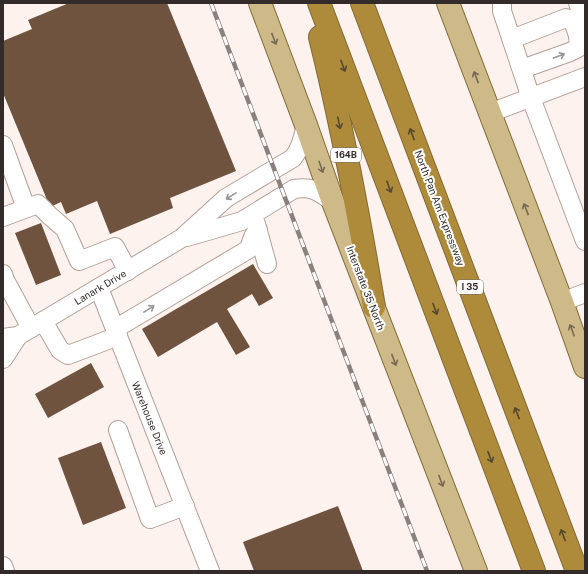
<svg xmlns="http://www.w3.org/2000/svg" width="588" height="574" font-family="'Public Sans',sans-serif">
<style>
.building{fill:#6f533e}
.lines{fill:none;stroke-linecap:round;stroke-linejoin:round}
.minor-casing{stroke:#b2a099;stroke-width:20}
.major-casing{stroke:#836935;stroke-width:24}
.highway-casing{stroke:#836935;stroke-width:24}
.minor{stroke:#fff;stroke-width:18}
.major{stroke:#ceb989;stroke-width:22}
.highway{stroke:#ae8b3b;stroke-width:22}
.rail-casing{stroke:#8a817e;stroke-width:4.5}
.rail{stroke:#fff;stroke-width:3;stroke-dasharray:9;stroke-linecap:butt}
.oneway{stroke:#786b54}
.oneway2{stroke:#989594}
.oneway3{stroke:#57482e}
.labels{text-anchor:middle;stroke-width:4;stroke-linejoin:round;paint-order:stroke}
.shield{fill:#fff;stroke:#706b69;stroke-width:1}
.shield-label{font-size:9px;font-weight:bold;fill:#322b29}
.street-label{font-size:10px;fill:#322b29;stroke:#fff}
</style>
<rect width="100%" height="100%" fill="#fef2ee"/>
<g class="building">
<path d="M69,3H167L236,171L170,198L173,208L110,234L97,201L66,214L61,202L50,207L3,93V53L4,52L3,49V41L32,29L28,20Z"/>
<path d="M41,223L61,275L36,285L15,233Z"/>
<path d="M253,264L273,298L259,306L252,294L227,309L250,347L236,355L217,322L158,357L142,329Z"/>
<path d="M91,363L104,387L48,418L35,394Z"/>
<path d="M101,442L126,508L83,525L58,458Z"/>
<path d="M338,506L363,571H254L243,542Z"/>
</g>
<g class="lines">
<defs>
<g id="minor">
<path d="M502,3V11L531,98L585,241"/>
<path d="M578,3L585,22"/>
<path d="M512,39L566,18L572,20C576,29 580,37 578,48L570,52L522,69"/>
<path d="M490,113L585,77"/>
<path d="M3,145L26,208"/>
<path d="M3,217L38,204L50,216L65,229L79,261L115,247L128,271"/>
<path d="M256,224L267,264"/>
<path d="M187,237L242,221L294,189C313,186 319,192 333,202"/>
<path d="M3,274L5,280L31,328"/>
<path d="M99,288L210,571"/>
<path d="M562,302L585,293"/>
<path d="M43,321L60,350L68,355L92,346L118,336"/>
<path d="M115,329L249,249L253,237L258,230"/>
<path d="M3,338L18,336L182,238L226,198L293,158C301,148 303,137 306,125"/>
<path d="M3,359L18,336"/>
<path d="M118,430L150,519L185,506"/>
<path d="M3,566L5,571"/>
</g>
<g id="major">
<path d="M260,3L306,125L333,202L476,571"/>
<path d="M448,3L562,302L585,367"/>
</g>
<g id="highway">
<path d="M319,3L534,571"/>
<path d="M362,3L577,571"/>
<path d="M320,37C342,126 359,217 374,307"/>
</g>
</defs>
<use href="#minor" class="minor-casing"/>
<use href="#major" class="major-casing"/>
<use href="#highway" class="highway-casing"/>
<use href="#minor" class="minor"/>
<use href="#major" class="major"/>
<use href="#highway" class="highway"/>
<defs>
<path id="rail" d="M211,3L427,571"/>
</defs>
<use href="#rail" class="rail-casing"/>
<use href="#rail" class="rail"/>
</g>
<defs><path id="oneway-shaft" d="M-6 0H5M1.5-3L5.5 0L1.5 3" fill="none" stroke-width="1.6" stroke-linecap="round" stroke-linejoin="round"/></defs>
<g class="oneway">
<use href="#oneway-shaft" transform="translate(274 39) rotate(69)"/>
<use href="#oneway-shaft" transform="translate(476 77) rotate(-111)"/>
<use href="#oneway-shaft" transform="translate(321 167) rotate(71)"/>
<use href="#oneway-shaft" transform="translate(526 209) rotate(-111)"/>
<use href="#oneway-shaft" transform="translate(572 330) rotate(-110)"/>
<use href="#oneway-shaft" transform="translate(394 360) rotate(69)"/>
<use href="#oneway-shaft" transform="translate(441 481) rotate(69)"/>
</g>
<g class="oneway2">
<use href="#oneway-shaft" transform="translate(559 56) rotate(-20)"/>
<use href="#oneway-shaft" transform="translate(231 196) rotate(148)"/>
<use href="#oneway-shaft" transform="translate(149 309) rotate(-31)"/>
</g>
<g class="oneway3">
<use href="#oneway-shaft" transform="translate(343 66) rotate(69)"/>
<use href="#oneway-shaft" transform="translate(339 123) rotate(78)"/>
<use href="#oneway-shaft" transform="translate(412 134) rotate(-111)"/>
<use href="#oneway-shaft" transform="translate(389 187) rotate(70)"/>
<use href="#oneway-shaft" transform="translate(435 309) rotate(70)"/>
<use href="#oneway-shaft" transform="translate(517 413) rotate(-111)"/>
<use href="#oneway-shaft" transform="translate(490 457) rotate(69)"/>
<use href="#oneway-shaft" transform="translate(563 535) rotate(-111)"/>
</g>
<g class="labels">
<g class="shield">
<rect x="331" y="148" width="30" height="14" rx="3"/>
<rect x="457" y="280" width="26" height="14" rx="3"/>
</g>
<g class="shield-label">
<text x="346" y="158">164B</text>
<text x="470" y="290">I 35</text>
</g>
<g class="street-label">
<text transform="translate(440 208) rotate(69)" y="4">North Pan Am Expressway</text>
<text transform="translate(100 287) rotate(-31)" y="4">Lanark Drive</text>
<text transform="translate(366 288) rotate(69)" y="4">Interstate 35 North</text>
<text transform="translate(150 418) rotate(68)" y="4">Warehouse Drive</text>
</g>
</g>
<rect width="588" height="574" fill="none" stroke="#322b29" stroke-width="8"/>
</svg>
